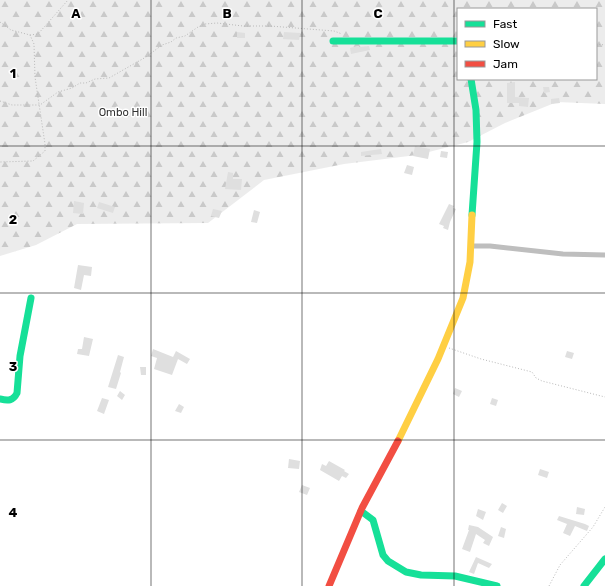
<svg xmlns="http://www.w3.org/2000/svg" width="605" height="586" font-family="Rubik,sans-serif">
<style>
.forest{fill:url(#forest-firs);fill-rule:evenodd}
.building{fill:#dfdfdf}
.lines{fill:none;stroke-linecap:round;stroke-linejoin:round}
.path{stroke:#b9b9b9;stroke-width:1;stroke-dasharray:1 2;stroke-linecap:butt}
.street{stroke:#bebebe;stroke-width:5}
.fast{stroke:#16e098;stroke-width:7}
.slow{stroke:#ffcf43;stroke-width:7}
.jam{stroke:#f24e42;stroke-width:7}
.grid{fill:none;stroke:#000;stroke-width:1;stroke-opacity:0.55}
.labels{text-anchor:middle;stroke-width:3;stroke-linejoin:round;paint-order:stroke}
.park-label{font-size:11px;fill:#333;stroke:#fff}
.grid-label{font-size:13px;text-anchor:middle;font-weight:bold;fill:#000;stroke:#fff;stroke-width:3;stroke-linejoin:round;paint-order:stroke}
</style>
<defs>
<pattern id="forest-firs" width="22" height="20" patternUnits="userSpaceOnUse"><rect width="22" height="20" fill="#ececec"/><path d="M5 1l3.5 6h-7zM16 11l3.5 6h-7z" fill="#c9c9c9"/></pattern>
</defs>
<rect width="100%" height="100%" fill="#fff"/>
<path class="forest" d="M0,0H605V104L557,102L505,123L468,142L417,155L344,164L264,180L208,223L77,224L36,245L0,256ZM458,9H596V79H458Z"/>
<g class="building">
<path d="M237,32L245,33V38H237Z"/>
<path d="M284,32L300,33L299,40L283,39Z"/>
<path d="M357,46H359V47L369,46L370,50L351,54L350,48Z"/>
<path d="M515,82V97L529,98L528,107L519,106V103H507V83Z"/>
<path d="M543,87H549L550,92L544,93Z"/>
<path d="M559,98L560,103L551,104V99Z"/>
<path d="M415,146L430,149L428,159L413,156Z"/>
<path d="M381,149L382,154L361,156V152Z"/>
<path d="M441,151L448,152L447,158L440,157Z"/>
<path d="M407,165L414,167L412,175L404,173Z"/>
<path d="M228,172L233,173V179H242L241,190L225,189Z"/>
<path d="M74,201L84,203L83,214L73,213Z"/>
<path d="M99,202L115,207L113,213L97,208Z"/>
<path d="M449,204L454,206L453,208L456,209L450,222L448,230L443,228L444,226L439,224Z"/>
<path d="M213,209L222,211L219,218L211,216Z"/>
<path d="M254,210L260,212L257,223L251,222Z"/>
<path d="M78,265L92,267L91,276L84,275L81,290L74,288Z"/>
<path d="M84,337L93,339L89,356L77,354L78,349H82Z"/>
<path d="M153,349L173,357L176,351L190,359L187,364L178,359L172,375L154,369L157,358L151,356Z"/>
<path d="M567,351L574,353L572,359L565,357Z"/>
<path d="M118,355L124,357L120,372L121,373L116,389L108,387Z"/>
<path d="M140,367H146V375H141Z"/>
<path d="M455,388L462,391L459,397L453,394Z"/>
<path d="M120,391L125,395L122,400L117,396Z"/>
<path d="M102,398L109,400L104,414L97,411Z"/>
<path d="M492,398L498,400L496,406L490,404Z"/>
<path d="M179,404L184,407L181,413L175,411Z"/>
<path d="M289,459L300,461L299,469L288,468Z"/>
<path d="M329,461L345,470L344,471L349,474L346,478L342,476L339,481L320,470L322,464L326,466Z"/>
<path d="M540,469L549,472L547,478L538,475Z"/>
<path d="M302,485L310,488L307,495L299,492Z"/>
<path d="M502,503L507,506L503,513L498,510Z"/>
<path d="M577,507L585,509L584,515L576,514Z"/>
<path d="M478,509L486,512L483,520L476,516Z"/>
<path d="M559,516L585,524L589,526L587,531L575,526L570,536L563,533L567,524L557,520Z"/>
<path d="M469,525L478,527L493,537L489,546L483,543L485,540L476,534L470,552L462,549L469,530H468Z"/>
<path d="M501,527L506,529L504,538L498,536Z"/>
<path d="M476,557L492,564L489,568L478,563L474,574L469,572Z"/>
</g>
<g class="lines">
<g class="path">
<path d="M0,22L11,30L30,35L34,44L35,77L45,144V151L33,161L0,162"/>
<path d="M30,35L38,34L68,0"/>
<path d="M596,44L605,45"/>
<path d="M0,101L12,105H40L58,92L72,88L80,83H86L95,79L109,78L146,57L162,45L171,42L176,38L185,36L198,27L205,24L217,23L243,26H270L334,31L342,34"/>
<path d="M449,348L481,359L532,372L536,378L542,381L605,397"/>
<path d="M549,586L560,565L593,527L605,507"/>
</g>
<path class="street" d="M471,246H490L563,254L605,255"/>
<g class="fast">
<path d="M333,41H458"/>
<path d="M471,79L476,110L477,142L472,215"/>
<path d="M0,399C8,401 13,401 17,393L20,356L31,298"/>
<path d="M361,511L373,520L383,555L388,561L406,572L421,575L455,576L497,586"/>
<path d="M584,586L605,559"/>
</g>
<path class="slow" d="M398,441L438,359L463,298L470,262L472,215"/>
<path class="jam" d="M329,586L362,508L398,441"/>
</g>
<path class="grid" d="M151,0V586M302,0V586M454,0V586M0,146H605M0,293H605M0,440H605"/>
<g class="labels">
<g class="park-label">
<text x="123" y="116">Ombo Hill</text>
</g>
</g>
<g class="grid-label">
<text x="76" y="18">A</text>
<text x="227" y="18">B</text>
<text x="378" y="18">C</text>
<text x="13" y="78">1</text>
<text x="13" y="224">2</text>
<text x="13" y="371">3</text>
<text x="13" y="517">4</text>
</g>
<rect x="457" y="8" width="140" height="72" fill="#ffffff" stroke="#999999"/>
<rect x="465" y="21" width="20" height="6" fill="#16e098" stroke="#999999"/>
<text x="493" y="28" font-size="12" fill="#000000">Fast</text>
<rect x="465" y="41" width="20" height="6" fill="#ffcf43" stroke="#999999"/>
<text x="493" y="48" font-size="12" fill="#000000">Slow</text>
<rect x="465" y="61" width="20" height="6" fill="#f24e42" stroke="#999999"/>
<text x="493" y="68" font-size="12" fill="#000000">Jam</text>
</svg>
